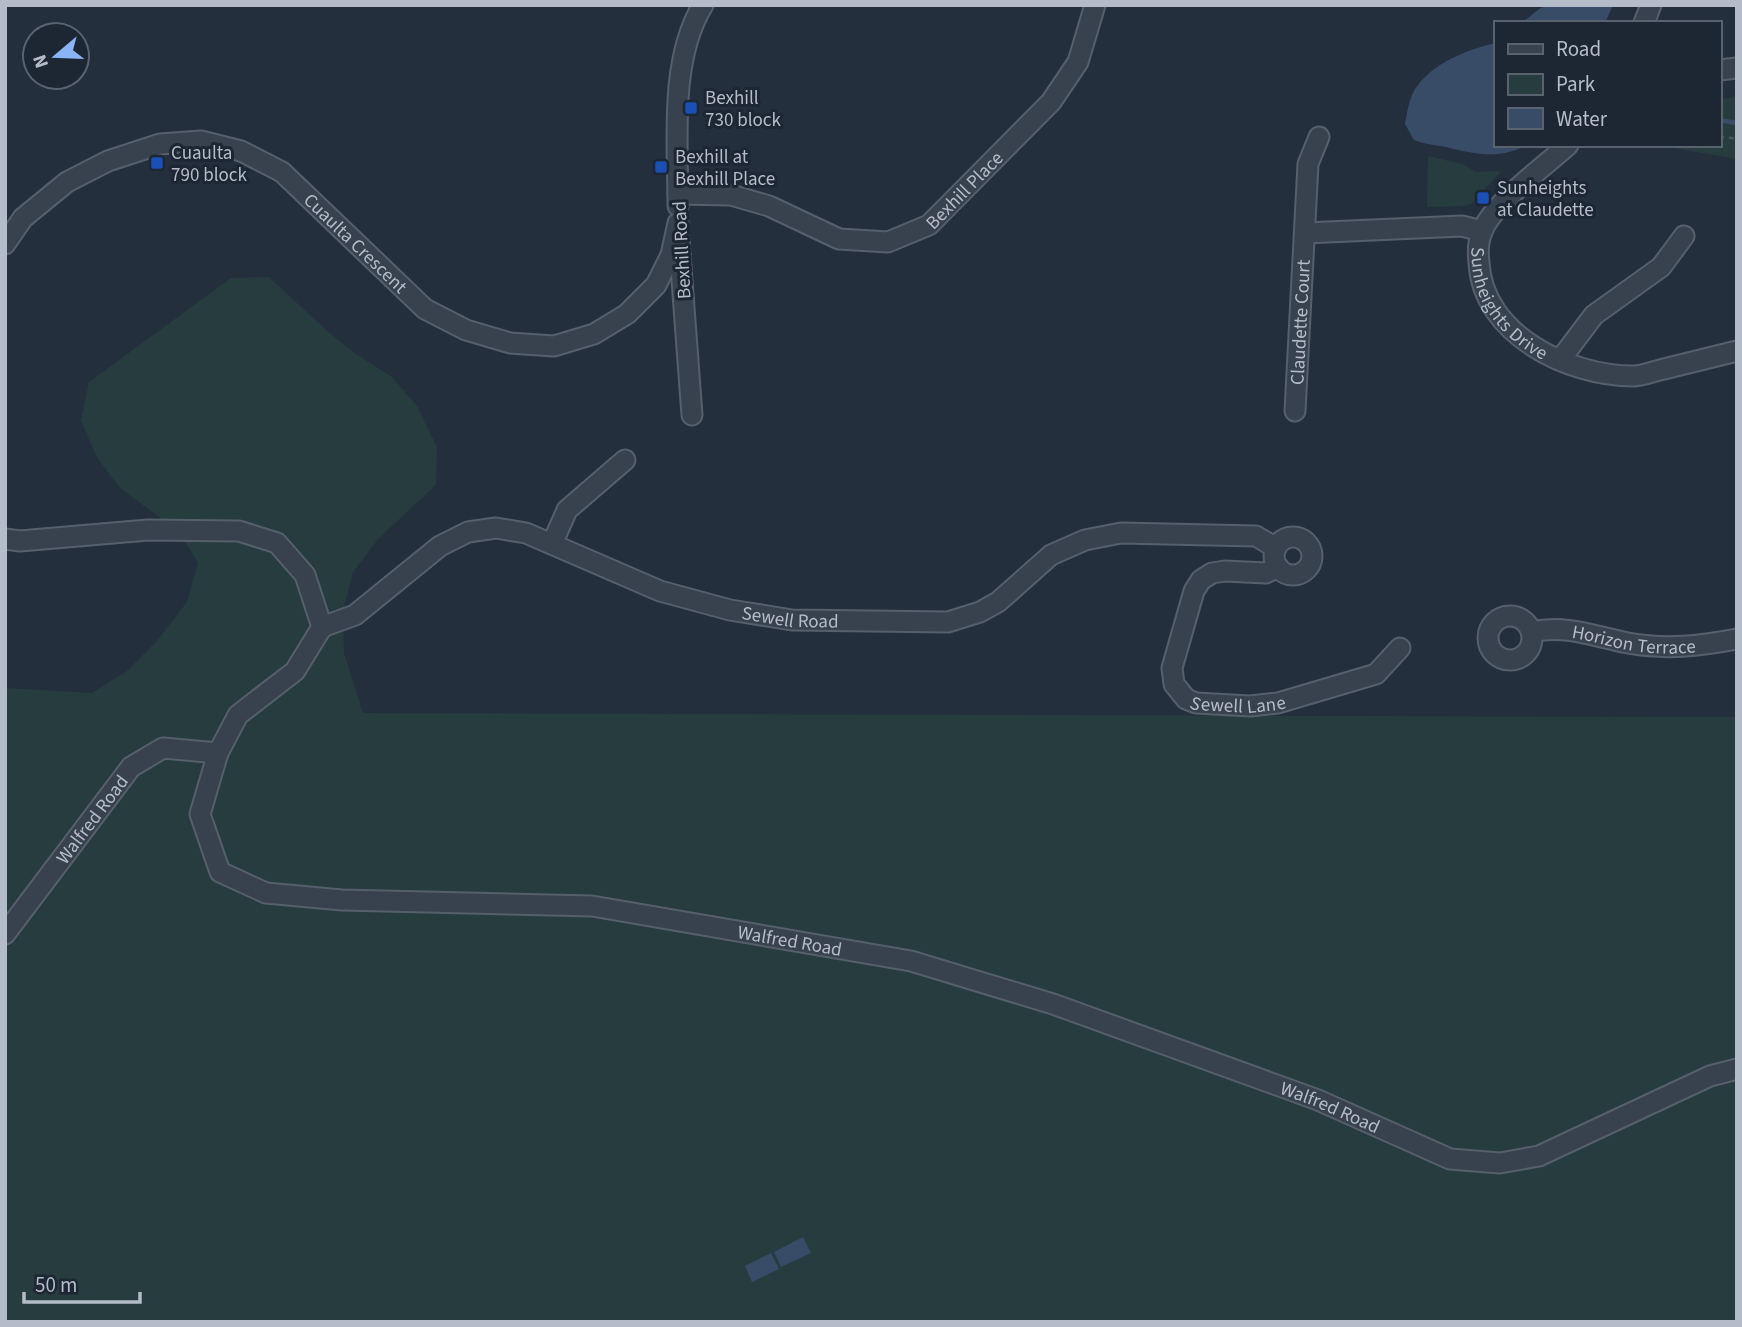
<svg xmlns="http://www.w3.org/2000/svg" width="1742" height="1327" font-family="'Source Sans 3',sans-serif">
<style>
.green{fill:#263c3f}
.water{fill:#394c67}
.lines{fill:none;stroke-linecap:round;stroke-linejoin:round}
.stream{stroke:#394c67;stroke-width:4.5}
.minor-casing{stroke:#565f6c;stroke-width:23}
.path{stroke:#44595c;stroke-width:2.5;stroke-dasharray:5 5;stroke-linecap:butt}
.minor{stroke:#38414e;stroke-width:19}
.transit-dot{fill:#1a4fb4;stroke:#1d2633;stroke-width:2.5}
.labels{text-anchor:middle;stroke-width:6;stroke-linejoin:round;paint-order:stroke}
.poi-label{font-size:19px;fill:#b4bcc9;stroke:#1d2633;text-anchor:start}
.street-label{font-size:19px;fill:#b4bcc9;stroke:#1d2633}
</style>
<rect width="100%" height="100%" fill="#242f3e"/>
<g class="green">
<path d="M1737,97V159L1656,145H1719V99Z"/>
<path d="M1428,156L1462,164L1476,172L1501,171L1473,203L1464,206L1427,207Z"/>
<path d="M269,277L327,331L356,354L392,377L417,406L437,447L436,485L379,538L353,572L343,611L344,653L363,713L1737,717V1322H5V688L92,693L127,671L156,642L187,602L198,563L178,531L120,488L96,456L81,420L89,382L231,278Z"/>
</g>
<g class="water">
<path d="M1548,5H1613L1605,23H1522L1539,9Z"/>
<path d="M1495,43V145H1527C1500,160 1474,154 1446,147C1435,145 1424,144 1414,140L1405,124C1407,113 1409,100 1414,91C1430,64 1466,50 1495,43Z"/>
<path d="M803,1237L811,1253L781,1267L774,1252Z"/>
<path d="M771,1253L779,1269L752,1282L745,1266Z"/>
</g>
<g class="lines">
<path class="stream" d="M1719,120L1737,123"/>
<defs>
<g id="minor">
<path d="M1644,23L1651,5"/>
<path d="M1719,70L1737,68"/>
<path id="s1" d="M1568,145C1545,166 1492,204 1482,232C1478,241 1478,254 1479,263C1483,335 1569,376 1633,376C1643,376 1654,371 1664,369C1688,363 1713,357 1737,351"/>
<path id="s2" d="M678,194L731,195L769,206L839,239L888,242L929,225L1051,102L1078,62L1095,5"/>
<path d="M678,206C678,144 669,60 703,5"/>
<path d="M1305,233L1462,226L1482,231"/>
<path d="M679,240L692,415"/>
<path id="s3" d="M5,244L23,218L67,182L108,161L160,144L201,141L241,151L282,172L425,309L466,330L510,343L554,346L594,334L627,314L656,285L671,255L678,223"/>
<path d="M1560,360L1594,315L1661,267L1684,236"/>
<path id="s4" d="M1295,411L1308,164L1319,137"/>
<circle cx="1293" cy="556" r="19"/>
<path id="s5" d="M5,539L20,541L148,530L239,531L277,543L305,575L322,627L295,671L238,715L218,753L200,814L220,872L266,893L342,900L592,906L911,961L1053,1004L1318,1100L1450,1159L1500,1163L1539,1156L1710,1076L1737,1069"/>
<path d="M552,544L567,510L625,460"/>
<path id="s6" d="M1278,567L1266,573L1225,571L1212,573L1201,580L1194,591L1172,668L1174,684L1186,699L1196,703L1250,706L1278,703L1376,674L1400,648"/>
<circle cx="1510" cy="638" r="22"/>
<path id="s7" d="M322,627L355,615L440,546L468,532L496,528L526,533L660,591L730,610L792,620L948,622L980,612L998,602L1051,555L1085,540L1121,533L1256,536L1276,548"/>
<path id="s8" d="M1532,632C1566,624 1596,637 1628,643C1666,650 1700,646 1737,639"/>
<path id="s9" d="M5,934L131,767L163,748L218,753"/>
</g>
</defs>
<use href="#minor" class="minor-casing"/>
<path class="path" d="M1719,137L1732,138L1737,141"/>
<use href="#minor" class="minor"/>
</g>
<g class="transit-dot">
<rect x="684" y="101" width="14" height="14" rx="3.5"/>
<rect x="150" y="156" width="14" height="14" rx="3.5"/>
<rect x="654" y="160" width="14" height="14" rx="3.5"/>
<rect x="1476" y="191" width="14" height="14" rx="3.5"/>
</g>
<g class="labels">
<g class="poi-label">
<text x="705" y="104">Bexhill<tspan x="705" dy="22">730 block</tspan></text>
<text x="171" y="159">Cuaulta<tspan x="171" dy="22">790 block</tspan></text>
<text x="675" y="163">Bexhill at<tspan x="675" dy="22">Bexhill Place</tspan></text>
<text x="1497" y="194">Sunheights<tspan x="1497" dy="22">at Claudette</tspan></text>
</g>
<g class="street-label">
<text dy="7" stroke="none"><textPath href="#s2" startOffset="313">Bexhill Place</textPath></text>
<text dy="7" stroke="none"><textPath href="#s3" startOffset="420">Cuaulta Crescent</textPath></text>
<text transform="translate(681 250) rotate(-93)" y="7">Bexhill Road</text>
<text dy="7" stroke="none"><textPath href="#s1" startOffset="206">Sunheights Drive</textPath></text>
<text dy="7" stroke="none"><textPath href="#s4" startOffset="89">Claudette Court</textPath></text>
<text dy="7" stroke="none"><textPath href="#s7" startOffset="514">Sewell Road</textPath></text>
<text dy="7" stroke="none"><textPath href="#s8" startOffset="103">Horizon Terrace</textPath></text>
<text dy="7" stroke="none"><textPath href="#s6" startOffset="262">Sewell Lane</textPath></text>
<text dy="7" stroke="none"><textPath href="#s9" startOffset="144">Walfred Road</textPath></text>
<text dy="7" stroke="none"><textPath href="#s5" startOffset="1241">Walfred Road</textPath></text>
<text dy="7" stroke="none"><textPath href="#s5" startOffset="1808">Walfred Road</textPath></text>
</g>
</g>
<rect width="1742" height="1327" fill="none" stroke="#b4bcc9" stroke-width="14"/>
<rect x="1494" y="21" width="228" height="126" fill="#1d2633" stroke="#59626f" stroke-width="2"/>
<rect x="1508" y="44" width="35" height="10" fill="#38414e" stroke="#59626f" stroke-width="2"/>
<text x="1556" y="56" font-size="21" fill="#b4bcc9">Road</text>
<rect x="1508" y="74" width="35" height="21" fill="#263c3f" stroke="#59626f" stroke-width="2"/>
<text x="1556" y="91" font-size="21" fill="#b4bcc9">Park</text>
<rect x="1508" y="108" width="35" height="21" fill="#394c67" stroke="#59626f" stroke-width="2"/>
<text x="1556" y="126" font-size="21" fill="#b4bcc9">Water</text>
<g transform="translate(56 56) rotate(251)"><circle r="33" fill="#1d2633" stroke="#59626f" stroke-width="2"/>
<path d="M0-5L12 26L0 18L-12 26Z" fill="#8ab4f8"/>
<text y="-10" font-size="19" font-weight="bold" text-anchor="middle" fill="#b4bcc9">N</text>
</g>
<path d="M24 1292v10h116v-10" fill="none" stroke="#b4bcc9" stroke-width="3.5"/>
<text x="35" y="1292" font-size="21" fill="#b4bcc9" stroke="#1d2633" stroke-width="5" paint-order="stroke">50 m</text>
</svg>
